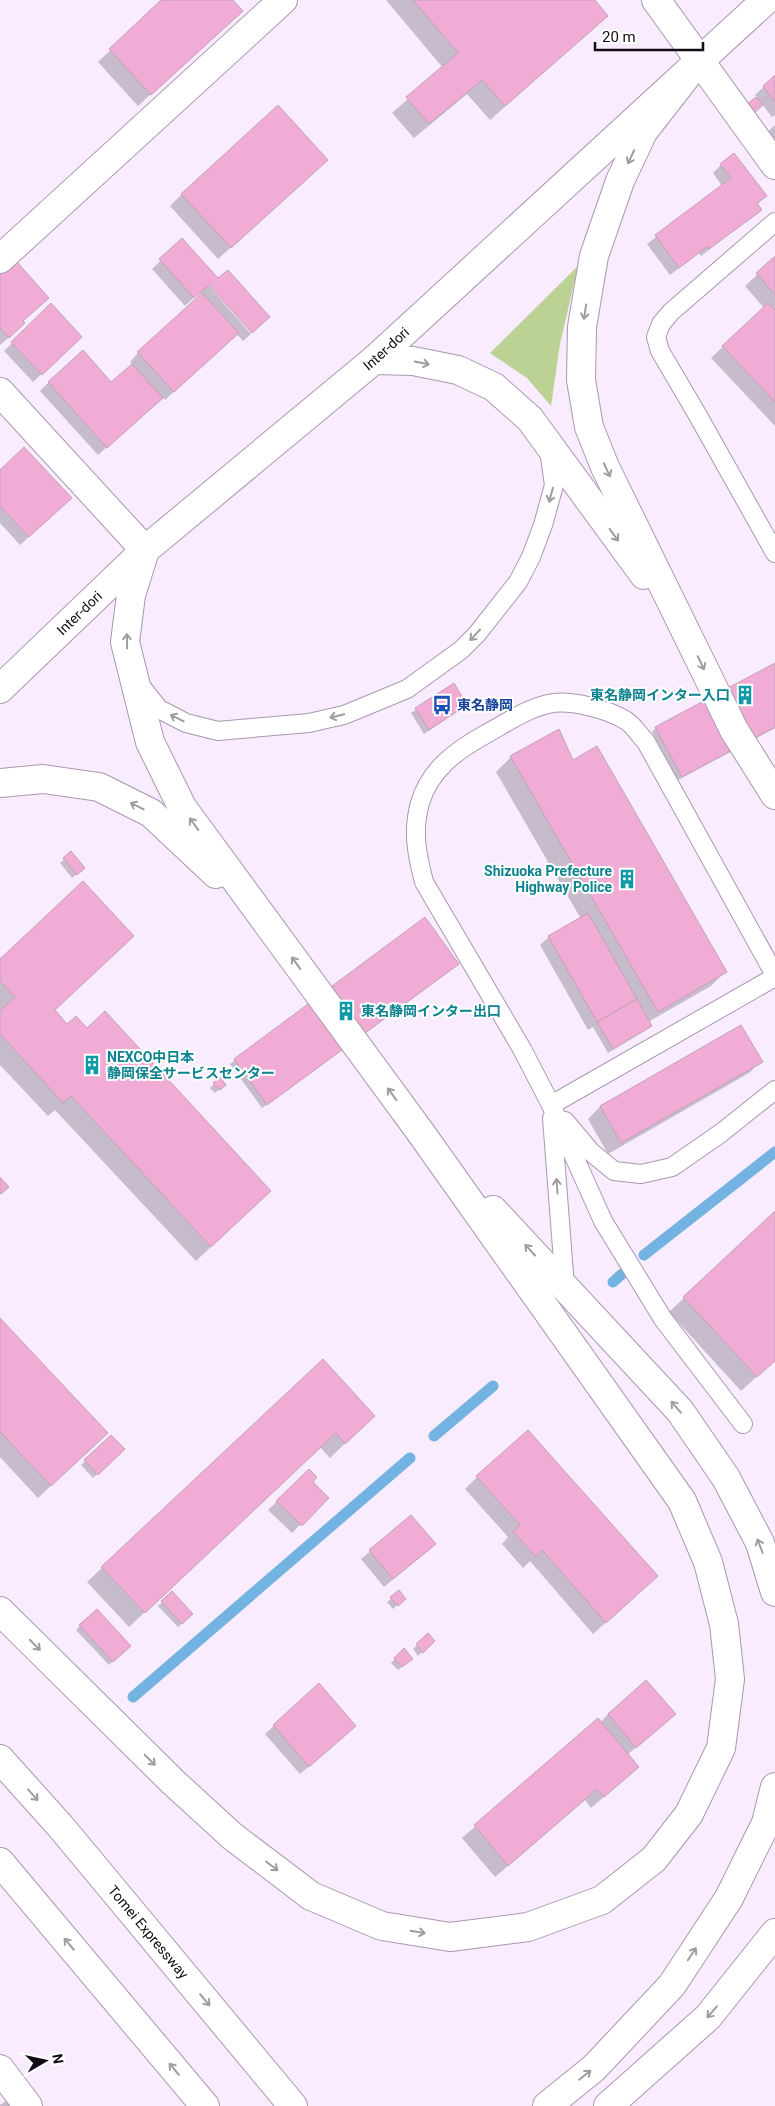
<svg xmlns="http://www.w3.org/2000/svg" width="775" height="2106" font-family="Roboto,'Noto Sans JP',sans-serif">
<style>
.green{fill:#bbd294}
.shadow{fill:#0003}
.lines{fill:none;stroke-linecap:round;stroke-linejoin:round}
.stream{stroke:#72b3e1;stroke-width:11}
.building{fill:#f0acd5;stroke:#c2a2b5}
.lane-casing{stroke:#aa97b2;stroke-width:20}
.street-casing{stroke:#aa97b2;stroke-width:30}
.primary-casing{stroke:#aa97b2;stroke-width:30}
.highway-casing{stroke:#aa97b2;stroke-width:30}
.lane{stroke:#fff;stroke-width:18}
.street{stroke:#fff;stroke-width:28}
.primary{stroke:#fff;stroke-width:28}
.highway{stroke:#fff;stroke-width:28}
.oneway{stroke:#a09da1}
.labels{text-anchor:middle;stroke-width:4;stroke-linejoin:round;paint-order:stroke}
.street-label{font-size:14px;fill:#120b15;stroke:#fff}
.culture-label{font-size:14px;font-weight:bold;fill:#0d838f;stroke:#fff;text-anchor:end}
.transit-label{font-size:14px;font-weight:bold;fill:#164399;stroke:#fff;text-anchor:start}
</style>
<rect width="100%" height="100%" fill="#f8ecfe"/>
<path class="green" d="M578,266L560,344L551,406L527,378L490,353Z"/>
<g class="shadow">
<path d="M163,0H232L229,22L138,106L98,62Z"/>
<path d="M386,0H593L607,16L490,120L467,94L414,138L392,113L443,68Z"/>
<path d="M775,76V115L772,117L762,104L747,105L757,97L755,95Z"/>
<path d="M775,125V157L761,138Z"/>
<path d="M721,165L765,196L757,205L760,210L701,256L699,253L670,275L647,244L722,186L713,173Z"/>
<path d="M315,172L218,259L170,206L182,194Z"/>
<path d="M182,240L218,280L269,317L253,332L210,285L209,286L251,334L243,341L237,334L165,400L162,397L98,455L40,391L49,382L111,384L133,365L130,362L138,353L202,295L200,292L185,306L152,269Z"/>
<path d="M775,258V426L711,358L764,308L745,286Z"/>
<path d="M0,277L15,332L0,345Z"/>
<path d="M51,305L81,337L33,382L4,351Z"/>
<path d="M0,471L62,506L20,545L0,523Z"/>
<path d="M775,664V728L678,780L652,732L656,728Z"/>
<path d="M453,685L466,705L424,734L411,713Z"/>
<path d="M558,731L572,761L726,971L711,986L648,1022L650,1026L646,1030L608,1053L593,1027L588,1030L540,945L549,937L581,919L496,772L511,757Z"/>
<path d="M71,853L80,871L72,878L60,863Z"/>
<path d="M425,919L454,968L262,1108L230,1064Z"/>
<path d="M0,960L255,1205L196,1261L55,1110L48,1116L0,1065Z"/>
<path d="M741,1026L761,1061L749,1073L608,1154L588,1119L600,1107Z"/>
<path d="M219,1079L224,1085L215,1093L210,1088Z"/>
<path d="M775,1213V1360L741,1391L669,1312Z"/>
<path d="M0,1319L94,1445L38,1498L0,1457Z"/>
<path d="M323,1361L359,1430L330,1458L320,1447L129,1627L87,1582Z"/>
<path d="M111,1436L123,1449L93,1478L81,1465Z"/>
<path d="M309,1471L312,1482L327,1498L292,1533L268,1510Z"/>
<path d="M477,1477L657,1576L593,1634L530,1561L523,1568L502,1544L508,1537L465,1489Z"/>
<path d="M411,1517L426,1552L384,1587L361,1559Z"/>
<path d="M399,1591L404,1598L393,1609L387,1602Z"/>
<path d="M172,1593L188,1618L178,1627L158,1606Z"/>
<path d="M97,1610L129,1646L109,1665L76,1630Z"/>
<path d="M428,1635L434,1641L418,1656L413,1649Z"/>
<path d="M404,1650L407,1663L398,1670L391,1663Z"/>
<path d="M319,1685L346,1734L300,1774L265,1734Z"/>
<path d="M608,1714L666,1722L627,1755L625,1779L591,1808L585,1800L495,1877L462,1838L598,1720L600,1723Z"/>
<path d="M7,2100L11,2106H0V2105Z"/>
</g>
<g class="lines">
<g class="stream">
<path d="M644,1255L775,1152"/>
<path d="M613,1282L622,1274"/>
<path d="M434,1436L493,1386"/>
<path d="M133,1697L410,1458"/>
</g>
</g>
<g class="building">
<path d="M161,0H233L243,11L151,95L109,49Z"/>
<path d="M413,0H595L608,16L505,106L482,80L429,124L406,97L458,53Z"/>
<path d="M775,75V102L763,86Z"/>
<path d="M756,97L763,105L754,113L746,105Z"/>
<path d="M278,105L328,160L231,248L181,194Z"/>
<path d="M734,153L767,196L757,203L762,210L709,249L708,246L679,268L655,235L731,178L720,164Z"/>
<path d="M182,238L218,278L228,270L270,317L252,333L209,285L194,298L159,259Z"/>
<path d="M775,256V295L756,273Z"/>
<path d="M16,261L49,298L23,321L25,323L9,338L0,328V275Z"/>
<path d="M202,293L239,333L174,392L137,352Z"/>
<path d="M51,303L82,337L42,375L11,342Z"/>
<path d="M768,303L775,310V402L722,346Z"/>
<path d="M83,350L111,382L132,364L163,398L107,448L48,382Z"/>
<path d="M24,447L72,498L29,537L0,506V470Z"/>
<path d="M775,663V727L682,777L655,727Z"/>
<path d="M454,683L467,705L429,730L415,708Z"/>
<path d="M559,729L573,760L597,746L727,972L658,1012L510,756Z"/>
<path d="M71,851L85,868L77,875L63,858Z"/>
<path d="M83,881L134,936L55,1010L67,1024L76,1016L87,1028L105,1011L271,1191L211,1247L71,1096L63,1103L0,1034V1011L15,997L0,981V959Z"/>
<path d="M588,913L637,999L597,1022L548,936Z"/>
<path d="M425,917L459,964L267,1105L234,1059Z"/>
<path d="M637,999L652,1026L613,1049L597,1022Z"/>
<path d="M741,1025L763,1062L621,1143L600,1106Z"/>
<path d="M220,1077L226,1085L220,1090L213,1083Z"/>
<path d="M0,1177L9,1187L1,1194L0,1193Z"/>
<path d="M775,1211V1361L757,1377L683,1297Z"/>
<path d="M0,1318L108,1433L51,1486L0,1432Z"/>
<path d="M323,1359L375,1416L345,1444L336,1433L145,1613L101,1567Z"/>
<path d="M528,1430L658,1576L606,1623L542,1550L536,1557L513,1531L520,1525L476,1476Z"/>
<path d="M111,1435L125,1449L98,1475L84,1460Z"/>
<path d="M309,1469L317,1477L313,1482L329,1498L302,1526L276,1501Z"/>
<path d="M411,1515L436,1544L393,1579L369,1550Z"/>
<path d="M399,1590L406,1599L398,1606L390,1597Z"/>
<path d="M172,1591L193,1614L182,1624L161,1601Z"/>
<path d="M97,1609L131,1646L113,1662L79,1625Z"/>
<path d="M428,1633L435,1641L423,1653L416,1644Z"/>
<path d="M404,1648L413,1659L402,1667L394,1658Z"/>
<path d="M646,1680L676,1714L636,1748L608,1714Z"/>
<path d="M319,1683L356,1726L309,1767L273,1725Z"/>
<path d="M598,1718L639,1767L604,1797L597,1789L508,1866L474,1825Z"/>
</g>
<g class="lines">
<defs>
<g id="lane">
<path d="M775,222L671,312L661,324L656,337L660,351L697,414L775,553"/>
<path d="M140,685L159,709L186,723L218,731L309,723L344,715L407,689L461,650L477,634L518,582L531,557L543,525L554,485L549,450"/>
<path d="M551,1105L775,977"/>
<path d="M552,1118L565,1287"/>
<path d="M565,1121L591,1152L614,1171L641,1174L672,1167L721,1133L775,1090"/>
<path d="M743,1424L663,1319L603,1221L551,1105L522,1049L424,882C417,855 412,831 420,803C430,769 457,750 486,734C506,723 526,709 548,704C569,699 607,709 625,720C633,724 640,736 646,742L775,975"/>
</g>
<g id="street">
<path d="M656,0L775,165"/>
<path d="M0,259L283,0"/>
<path d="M0,392L145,550"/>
<path d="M0,2069L28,2106"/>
</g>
<g id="primary">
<path id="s1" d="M0,689L145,550L374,360L766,0"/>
</g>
<g id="highway">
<path d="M699,60L643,132L620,181L594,256L582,327L581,380L589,427L605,467L734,730L775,795"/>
<path d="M374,360L413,361L458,370L494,387L530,419L644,575"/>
<path d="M0,783L43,779L99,787L151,813L216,874"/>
<path d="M493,1210L680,1411L726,1478L760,1543L775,1592"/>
<path d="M0,1611L173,1782L232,1836L311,1896L382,1926L450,1937L528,1927L602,1900L654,1859L689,1814L721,1748L730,1679L724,1624L708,1562L682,1501L421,1133L182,807L150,742L125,642L131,595L145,550"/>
<path id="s2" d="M0,1759L61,1827L293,2106"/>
<path d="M0,1862L205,2106"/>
<path d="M547,2106L594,2068L672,1985L729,1898L766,1823L775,1787"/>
<path d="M608,2106L708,2017L775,1933"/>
</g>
</defs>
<use href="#lane" class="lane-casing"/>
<use href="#street" class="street-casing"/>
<use href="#primary" class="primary-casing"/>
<use href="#highway" class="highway-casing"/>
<use href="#lane" class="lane"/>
<use href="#street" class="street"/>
<use href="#primary" class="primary"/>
<use href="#highway" class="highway"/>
</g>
<defs><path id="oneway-shaft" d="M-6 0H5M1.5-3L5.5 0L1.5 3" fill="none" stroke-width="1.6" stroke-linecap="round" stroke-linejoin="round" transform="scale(1.25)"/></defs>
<g class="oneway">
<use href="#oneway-shaft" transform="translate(631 157) rotate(115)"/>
<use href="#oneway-shaft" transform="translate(585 312) rotate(99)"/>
<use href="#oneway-shaft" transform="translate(422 363) rotate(12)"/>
<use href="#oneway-shaft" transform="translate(607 470) rotate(65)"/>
<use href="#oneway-shaft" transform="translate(551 495) rotate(105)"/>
<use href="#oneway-shaft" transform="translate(614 535) rotate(54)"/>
<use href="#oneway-shaft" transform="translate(475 635) rotate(133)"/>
<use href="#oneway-shaft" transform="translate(127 641) rotate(-91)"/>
<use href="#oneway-shaft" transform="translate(701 663) rotate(64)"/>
<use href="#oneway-shaft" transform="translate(337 716) rotate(166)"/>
<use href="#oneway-shaft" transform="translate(177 718) rotate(-153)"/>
<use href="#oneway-shaft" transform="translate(137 806) rotate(-153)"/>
<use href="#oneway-shaft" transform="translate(194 824) rotate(-126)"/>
<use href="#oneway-shaft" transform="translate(296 963) rotate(-126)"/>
<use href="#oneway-shaft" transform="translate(392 1094) rotate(-126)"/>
<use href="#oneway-shaft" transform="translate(557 1186) rotate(-94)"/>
<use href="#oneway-shaft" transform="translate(530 1250) rotate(-133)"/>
<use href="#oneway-shaft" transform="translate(676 1407) rotate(-131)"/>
<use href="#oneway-shaft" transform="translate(760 1546) rotate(-111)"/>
<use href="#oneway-shaft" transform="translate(35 1645) rotate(45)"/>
<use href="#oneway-shaft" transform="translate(150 1760) rotate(45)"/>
<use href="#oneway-shaft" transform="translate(33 1795) rotate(48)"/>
<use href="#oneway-shaft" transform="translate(272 1866) rotate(37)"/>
<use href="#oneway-shaft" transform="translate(418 1932) rotate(9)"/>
<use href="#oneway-shaft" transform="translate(69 1944) rotate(-130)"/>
<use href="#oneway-shaft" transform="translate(692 1954) rotate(-56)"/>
<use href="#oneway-shaft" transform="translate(205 2000) rotate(50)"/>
<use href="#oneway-shaft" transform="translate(712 2012) rotate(131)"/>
<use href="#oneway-shaft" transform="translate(174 2069) rotate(-130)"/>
<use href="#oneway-shaft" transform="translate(585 2075) rotate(-39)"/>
</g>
<defs>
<symbol id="building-bare" viewBox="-9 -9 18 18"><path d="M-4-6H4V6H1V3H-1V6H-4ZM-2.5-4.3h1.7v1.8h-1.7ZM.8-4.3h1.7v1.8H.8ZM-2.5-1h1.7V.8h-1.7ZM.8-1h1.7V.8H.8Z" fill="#0f9aa8" stroke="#fff" stroke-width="2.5" paint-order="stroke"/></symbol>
<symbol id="bus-bare" viewBox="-9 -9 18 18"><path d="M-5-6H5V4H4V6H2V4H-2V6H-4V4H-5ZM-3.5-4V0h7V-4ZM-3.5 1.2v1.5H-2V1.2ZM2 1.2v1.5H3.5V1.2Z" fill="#1a4fb4" stroke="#fff" stroke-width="2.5" paint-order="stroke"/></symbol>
</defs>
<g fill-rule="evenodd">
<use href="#building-bare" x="731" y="681" width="28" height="28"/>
<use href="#bus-bare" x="428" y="691" width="28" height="28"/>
<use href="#building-bare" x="613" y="865" width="28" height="28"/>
<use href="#building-bare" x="332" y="997" width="28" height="28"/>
<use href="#building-bare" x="78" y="1051" width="28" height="28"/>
</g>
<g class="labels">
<g class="street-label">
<text dy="5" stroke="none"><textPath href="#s1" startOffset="515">Inter-dori</textPath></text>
<text dy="5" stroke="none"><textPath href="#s1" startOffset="110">Inter-dori</textPath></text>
<text dy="5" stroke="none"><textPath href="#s2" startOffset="228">Tomei Expressway</textPath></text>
</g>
<g class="culture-label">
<text x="730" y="700">東名静岡インター入口</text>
<text x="612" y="876">Shizuoka Prefecture<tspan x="612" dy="16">Highway Police</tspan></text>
<text x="361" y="1016" text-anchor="start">東名静岡インター出口</text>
<text x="107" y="1062" text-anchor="start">NEXCO中日本<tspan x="107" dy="16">静岡保全サービスセンター</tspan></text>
</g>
<g class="transit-label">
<text x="457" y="710">東名静岡</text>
</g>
</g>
<g transform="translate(45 2061) rotate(81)" stroke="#ffffff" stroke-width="4" paint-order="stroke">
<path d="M0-4L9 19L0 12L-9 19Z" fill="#120b15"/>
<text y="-8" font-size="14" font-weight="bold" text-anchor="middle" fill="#120b15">N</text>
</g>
<path d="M595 42v8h108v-8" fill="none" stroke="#120b15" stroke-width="2.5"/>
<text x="602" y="42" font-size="15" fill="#120b15" stroke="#ffffff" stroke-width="4" paint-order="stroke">20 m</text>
</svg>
